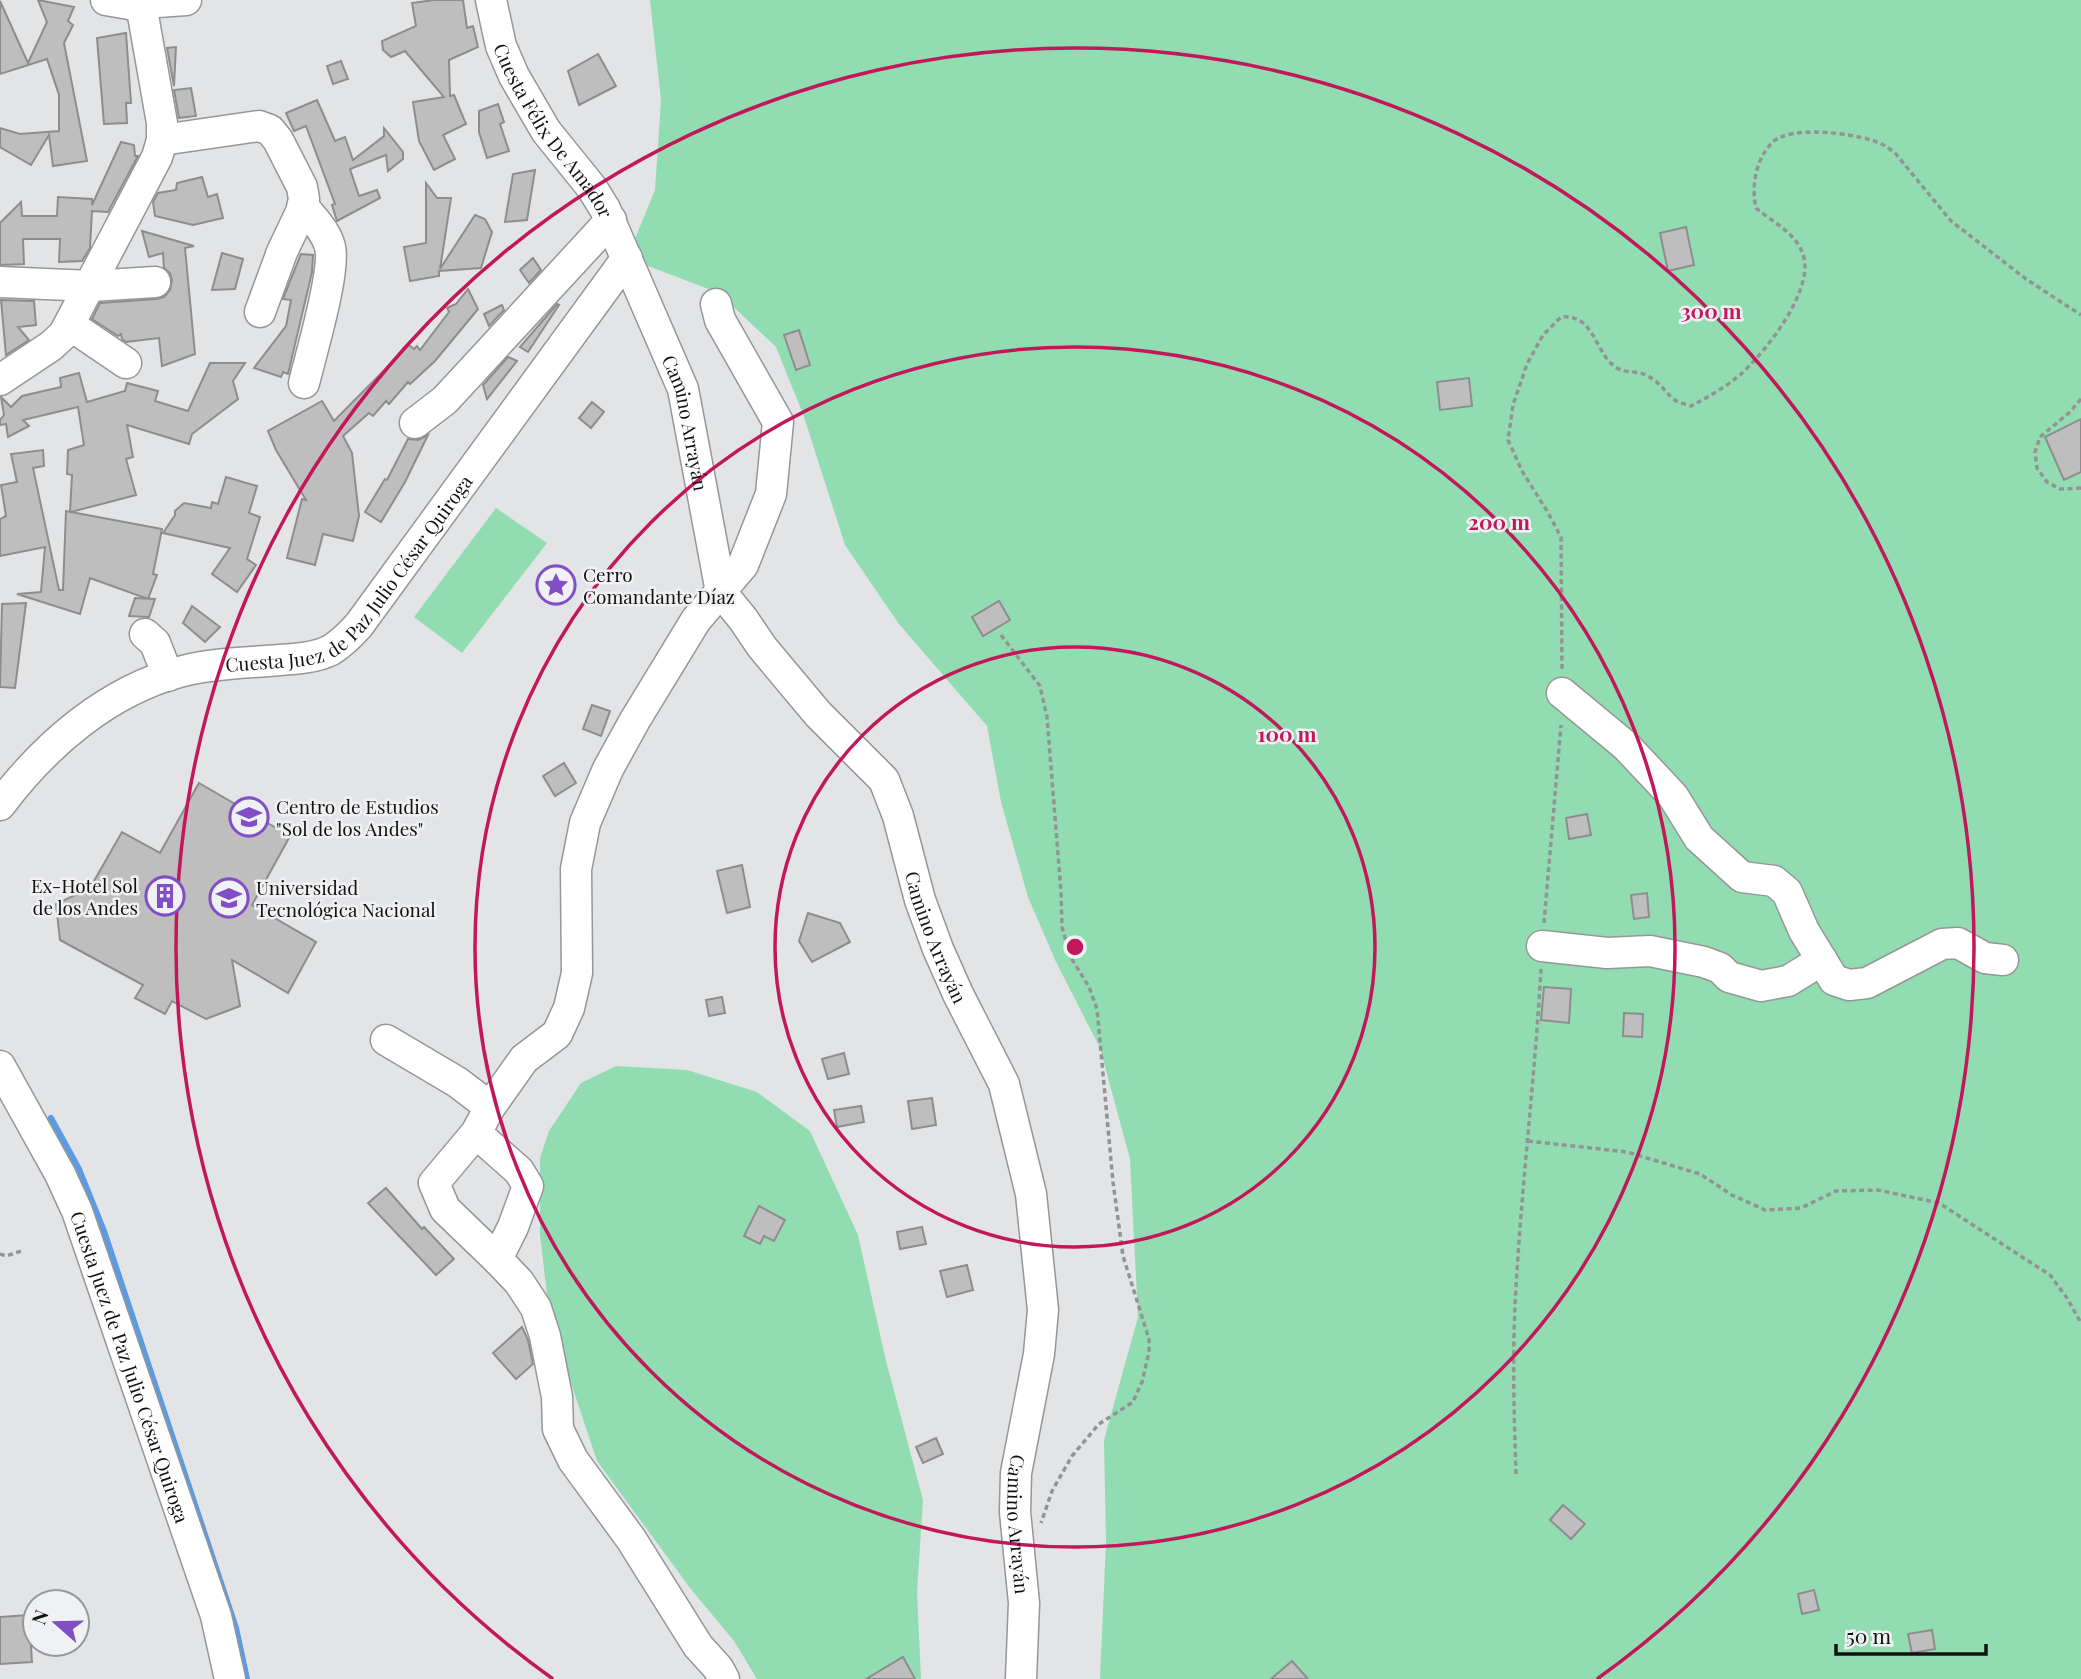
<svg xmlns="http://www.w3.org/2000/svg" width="2081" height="1679" font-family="'Playfair Display',serif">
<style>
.green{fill:#91ddb1}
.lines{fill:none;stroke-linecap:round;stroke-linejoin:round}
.stream{stroke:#5b9be4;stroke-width:6}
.building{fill:#bfbebf;stroke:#8e8d8e;stroke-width:2}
.minor-casing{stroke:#959698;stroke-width:33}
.path{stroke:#929394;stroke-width:3.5;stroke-dasharray:5 3.5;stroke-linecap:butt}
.minor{stroke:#fff;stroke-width:30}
.ring{fill:none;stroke:#c2185b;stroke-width:3.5}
.labels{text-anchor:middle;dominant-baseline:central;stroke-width:5;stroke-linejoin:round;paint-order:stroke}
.street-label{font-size:19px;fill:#121213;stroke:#f0f1f3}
.poi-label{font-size:19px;fill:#121213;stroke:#f0f1f3;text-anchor:start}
.centre{fill:#c2185b;stroke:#f0f1f3;stroke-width:3.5}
.ring-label{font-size:21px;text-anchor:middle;font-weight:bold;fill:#c2185b;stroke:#f0f1f3;stroke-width:5;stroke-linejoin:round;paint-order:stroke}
</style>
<rect width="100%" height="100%" fill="#e3e4e6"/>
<!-- green -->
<g class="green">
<path d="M650,0H2081V1679H1100L1106,1541L1104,1440L1138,1317L1130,1159L1100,1048L1056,962L1028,897L1001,802L987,726L899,624L845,545L803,414L776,347L719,293L627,258L655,190L661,100Z"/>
<path d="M496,508L547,543L462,653L414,617Z"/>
<path d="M616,1066L687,1070L757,1092L810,1131L858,1235L885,1357L923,1500L917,1592L921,1679H757L734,1641L690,1588L597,1461L567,1371L547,1295L540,1234V1158L549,1131L581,1083Z"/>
</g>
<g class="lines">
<!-- stream -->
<path class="stream" d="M51,1118L79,1169L104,1231L236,1628L247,1679"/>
</g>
<!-- building -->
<g class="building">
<path d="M38,0L74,7L68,21L73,25L64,43L87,161L53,166L49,135L31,165L0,147V128L20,134L59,131V95L47,59L0,74V1L28,63L47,22Z"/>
<path d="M434,0H463L467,28L473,26L478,47L449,60L450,96L454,95L466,124L443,135L455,159L434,170L419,141L413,102L444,97L405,51L391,57L383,50L382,41L416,26L412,3Z"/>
<path d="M126,33L131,103H126L127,123L104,124L97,38Z"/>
<path d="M176,47L174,86L167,48Z"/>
<path d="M598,54L616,86L579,105L568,71Z"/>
<path d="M341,61L348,79L333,84L327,66Z"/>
<path d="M191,88L196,116L179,118L174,90Z"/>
<path d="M317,100L335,141L345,137L353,160L384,136V128L403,152V159L388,171L386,155L350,169L359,196L377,190L380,198L337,221L332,205L335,204L306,126L294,131L286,113Z"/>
<path d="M498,104L504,122L500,124L509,151L487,158L479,132V111Z"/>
<path d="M121,142L134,145L135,156H138L108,212L92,211L90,248L82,261L59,262L60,239H23L24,264L0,265V223L21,202L22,216H57L58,197L92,199V205Z"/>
<path d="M535,170L527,220L505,222L513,174Z"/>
<path d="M202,177L208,197L217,194L223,218L193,225L155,216L153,202L158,193L176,190L177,183Z"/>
<path d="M426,183L437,198H451L440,269L475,215L485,219L492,232L481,268L439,271V276L410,281L404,247L426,243Z"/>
<path d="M1686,227L1694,265L1668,271L1660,233Z"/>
<path d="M142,231L194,246L185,248L195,354L162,366L159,338L126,342L122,339L121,334L118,336L92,319L100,303L156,299L164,297L170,290L172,280L170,273L164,268L163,253L149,257Z"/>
<path d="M222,253L243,259L235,289L212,290Z"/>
<path d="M301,254L313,255L312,272L288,374L283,372L281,377L254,368L286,326L291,300L283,299Z"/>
<path d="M533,258L541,270L529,283L520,270Z"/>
<path d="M468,289L478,309L435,361L410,384L408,382L389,404L386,401L373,416L369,413L343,436L352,453L359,516L353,541L323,534L315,565L287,558L302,499L306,500L276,450L268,431L322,401L334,421L409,345L414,349L417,346L420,350L449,312L447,308L456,304Z"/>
<path d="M1,300L34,301L36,325L18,327L29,340L6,355Z"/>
<path d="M557,304L559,305L528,352L520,347Z"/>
<path d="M502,305L504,310L489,326L484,314Z"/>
<path d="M799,330L810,365L796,370L784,335Z"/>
<path d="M508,357L517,361L487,399L483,385Z"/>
<path d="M210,363H245L233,381L238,399L192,434L189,444L127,425L133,457L126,459L136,495L71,512L162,529L153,574L157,575L148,599L90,578L80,614L17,594L41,592L45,547L0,556V519L6,516L1,485L17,482L11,454L43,450L44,466L33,468L59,590H63L66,511L70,512L72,475L67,474L68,450L84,445L78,407L23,420L29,426L8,437L6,424L0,425V420L4,415L1,397L11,407L22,396L61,387L60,378L79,373L87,402L125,391L127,383L158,391L155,401L188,411Z"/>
<path d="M1469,378L1472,406L1440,410L1437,382Z"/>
<path d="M592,402L604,412L591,428L579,418Z"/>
<path d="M2081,419V472L2064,480L2045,437Z"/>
<path d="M428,435L405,482L381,522L365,512L385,479L387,480L408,439L418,440Z"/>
<path d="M226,477L257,486L249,513L260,517L247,559L256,565L237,592L212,574L230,548L163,533L175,515V511L184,503L211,508L212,502L218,504Z"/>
<path d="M135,598L155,599L149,617L129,616Z"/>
<path d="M999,601L1010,620L983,636L972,617Z"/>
<path d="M26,603L15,688L0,687L2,604Z"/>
<path d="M192,606L220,627L205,642L183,623Z"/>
<path d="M592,705L610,711L601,736L583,729Z"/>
<path d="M564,763L576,783L555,796L543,776Z"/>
<path d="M199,783L290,836L252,905L316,942L288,993L232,960L240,1006L206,1019L172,1001L165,1014L135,998L143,985L60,940L56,904L90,888L122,832L160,853Z"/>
<path d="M1587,814L1591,835L1569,839L1566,818Z"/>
<path d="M742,865L750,907L727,913L717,871Z"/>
<path d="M1647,893L1649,917L1634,919L1631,895Z"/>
<path d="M808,913L840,923L850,942L812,962L799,941Z"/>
<path d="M1544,987L1571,989L1569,1023L1541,1020Z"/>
<path d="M722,997L725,1013L709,1016L706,1000Z"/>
<path d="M1624,1013L1643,1014L1642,1037L1623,1036Z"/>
<path d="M844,1053L849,1074L828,1079L822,1059Z"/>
<path d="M932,1098L936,1125L912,1129L908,1101Z"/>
<path d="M861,1106L864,1122L837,1127L834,1110Z"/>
<path d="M386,1188L422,1229L424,1227L454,1259L436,1275L368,1203Z"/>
<path d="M759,1206L785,1220L774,1241L764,1236L760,1244L744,1236Z"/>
<path d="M922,1227L926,1244L900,1249L897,1232Z"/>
<path d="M967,1265L973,1290L947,1297L940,1271Z"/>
<path d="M522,1327L528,1340L533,1364L516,1379L493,1353Z"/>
<path d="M936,1438L943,1454L923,1463L916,1447Z"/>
<path d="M1563,1505L1585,1524L1571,1539L1550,1520Z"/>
<path d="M1814,1590L1819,1610L1802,1614L1798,1594Z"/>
<path d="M29,1615L32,1662L0,1664V1617Z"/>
<path d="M1932,1630L1935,1649L1912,1653L1908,1634Z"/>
<path d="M903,1657L915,1679H866Z"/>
<path d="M1292,1661L1308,1679H1271Z"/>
</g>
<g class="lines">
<!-- minor casing -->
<g class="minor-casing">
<g id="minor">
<path d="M106,0L129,4L186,0"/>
<path id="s1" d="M491,0L501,46L514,76L546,131L592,188L605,209L683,389L721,592L743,619L762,647L818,714L884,780L898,816L920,900L938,949L958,994L1004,1084L1031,1194L1043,1310L1039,1354L1016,1473L1015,1512L1024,1603L1021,1679"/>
<path d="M162,140L259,126L270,130L278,140L302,187L304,199L301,212L282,252L260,312"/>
<path d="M303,206C313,219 326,231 330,247C336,271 311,354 304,383"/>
<path d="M0,282L91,286L155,282"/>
<path d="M70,325L126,363"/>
<path d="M0,380L51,346L64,334L157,157L162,140V123L141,4"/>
<path d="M415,423L445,400L611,220"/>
<path d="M145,634L155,643L168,676"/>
<path d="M1562,693L1626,746L1673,796L1699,838L1742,877L1774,881L1787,892L1804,931L1834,980L1849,985L1867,983L1942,944L1958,943L1985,958L2003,960"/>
<path id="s2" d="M0,805C45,745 108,690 183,671C213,663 247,663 279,660C296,659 315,658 331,650C342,643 351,634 359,625L627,258"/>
<path d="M1542,946L1607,953L1650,951L1704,962L1720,968L1729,977L1761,986L1788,981L1822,960"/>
<path d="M386,1040L457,1082L490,1107"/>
<path id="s3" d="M0,1066L60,1174L77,1211L216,1616L230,1679"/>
<path d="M476,1133L519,1171L528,1186L513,1227L497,1259L445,1209L434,1183L476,1133L490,1107L524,1059L557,1034L569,1008L577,973L576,869L585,823L608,769L635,720L696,620L743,565L771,494L778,422L720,320L716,304"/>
<path d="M497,1259L519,1282L536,1308L545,1336L557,1397L558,1429L573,1460L631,1539L698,1646L718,1668L724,1679"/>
</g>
</g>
<!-- path -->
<g class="path">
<path d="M2081,399L2070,412L2040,437L2035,452L2037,468L2047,482L2060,489L2081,488"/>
<path d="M1001,635L1040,686L1047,717L1061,892L1062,927L1070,956L1089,987L1097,1009L1113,1182L1123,1256L1149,1339V1352L1142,1382L1133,1402L1099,1424L1072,1456L1052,1491L1041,1523"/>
<path d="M1562,669L1561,537L1547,511L1522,471L1508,440L1513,405L1527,364L1543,335L1561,317C1594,314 1594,350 1614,366C1624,374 1636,370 1646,375C1662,383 1664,392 1675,400C1679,403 1686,404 1691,406C1708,397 1726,387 1741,374C1766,351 1812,293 1804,258C1798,233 1773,223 1756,208C1751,186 1756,157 1774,141C1792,126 1849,133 1871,140C1880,142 1887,147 1895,153L1951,221L2026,279L2081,315"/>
<path d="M1544,923L1561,725"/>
<path d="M1528,1141L1627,1152L1700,1174L1732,1195L1765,1210L1801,1208L1836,1191L1878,1190L1939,1203L2050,1275L2067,1298L2081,1323"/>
<path d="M0,1254L6,1256L24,1250"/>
<path d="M1516,1474C1514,1412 1512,1350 1516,1288C1522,1181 1535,1076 1541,969"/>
</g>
<!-- minor -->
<use href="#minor" class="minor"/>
</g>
<!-- distance rings -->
<g class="ring">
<circle cx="1075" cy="947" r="300"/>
<circle cx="1075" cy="947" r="600"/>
<path d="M553 1679A899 899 0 1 1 1597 1679"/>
</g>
<!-- icons -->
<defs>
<g id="sight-ring" transform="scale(2.0125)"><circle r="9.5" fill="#f0f1f3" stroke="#814ec6" stroke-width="1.5"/><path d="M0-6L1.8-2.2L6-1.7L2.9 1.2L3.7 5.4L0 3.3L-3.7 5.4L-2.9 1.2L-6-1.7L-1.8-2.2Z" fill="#814ec6"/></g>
<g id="university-ring" transform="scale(2.0125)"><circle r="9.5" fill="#f0f1f3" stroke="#814ec6" stroke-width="1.5"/><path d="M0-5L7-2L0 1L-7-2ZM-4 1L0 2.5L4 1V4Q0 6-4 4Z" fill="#814ec6"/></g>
<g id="building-ring" transform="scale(2.0125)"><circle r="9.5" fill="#f0f1f3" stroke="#814ec6" stroke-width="1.5"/><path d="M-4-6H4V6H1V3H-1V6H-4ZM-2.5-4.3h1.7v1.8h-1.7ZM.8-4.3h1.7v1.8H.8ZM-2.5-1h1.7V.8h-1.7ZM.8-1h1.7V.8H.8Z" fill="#814ec6"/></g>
</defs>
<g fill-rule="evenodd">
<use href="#sight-ring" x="556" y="585"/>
<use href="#university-ring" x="249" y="817"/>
<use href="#building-ring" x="165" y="896"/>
<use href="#university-ring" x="229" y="898"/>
</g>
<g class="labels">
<!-- street labels -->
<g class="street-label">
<text stroke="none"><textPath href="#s1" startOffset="147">Cuesta Félix De Amador</textPath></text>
<text stroke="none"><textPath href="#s1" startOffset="471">Camino Arrayán</textPath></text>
<text stroke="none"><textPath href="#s2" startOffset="438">Cuesta Juez de Paz Julio César Quiroga</textPath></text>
<text stroke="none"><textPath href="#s1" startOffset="1059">Camino Arrayán</textPath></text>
<text stroke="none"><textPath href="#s3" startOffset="329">Cuesta Juez de Paz Julio César Quiroga</textPath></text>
<text stroke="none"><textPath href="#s1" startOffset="1668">Camino Arrayán</textPath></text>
</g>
<!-- poi labels -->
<g class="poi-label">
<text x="583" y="574">Cerro<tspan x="583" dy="22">Comandante Díaz</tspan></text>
<text x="276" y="806">Centro de Estudios<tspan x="276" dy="22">"Sol de los Andes"</tspan></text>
<text x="138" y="885" text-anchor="end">Ex-Hotel Sol<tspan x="138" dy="22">de los Andes</tspan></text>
<text x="256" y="887">Universidad<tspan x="256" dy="22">Tecnológica Nacional</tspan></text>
</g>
</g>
<circle cx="1075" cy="947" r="10" class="centre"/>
<g class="ring-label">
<text x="1711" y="319">300 m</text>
<text x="1499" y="530">200 m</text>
<text x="1287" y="742">100 m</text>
</g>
<!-- north arrow -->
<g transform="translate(56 1623) rotate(290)"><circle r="33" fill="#f0f1f3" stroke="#979899" stroke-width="2"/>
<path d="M0-5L12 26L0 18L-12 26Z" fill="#814ec6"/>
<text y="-10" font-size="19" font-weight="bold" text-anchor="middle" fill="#121213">N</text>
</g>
<!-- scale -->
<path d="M1836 1644v10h150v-10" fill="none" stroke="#121213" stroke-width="3.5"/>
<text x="1846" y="1644" font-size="21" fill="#121213" stroke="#f0f1f3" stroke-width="5" paint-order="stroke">50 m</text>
</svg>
